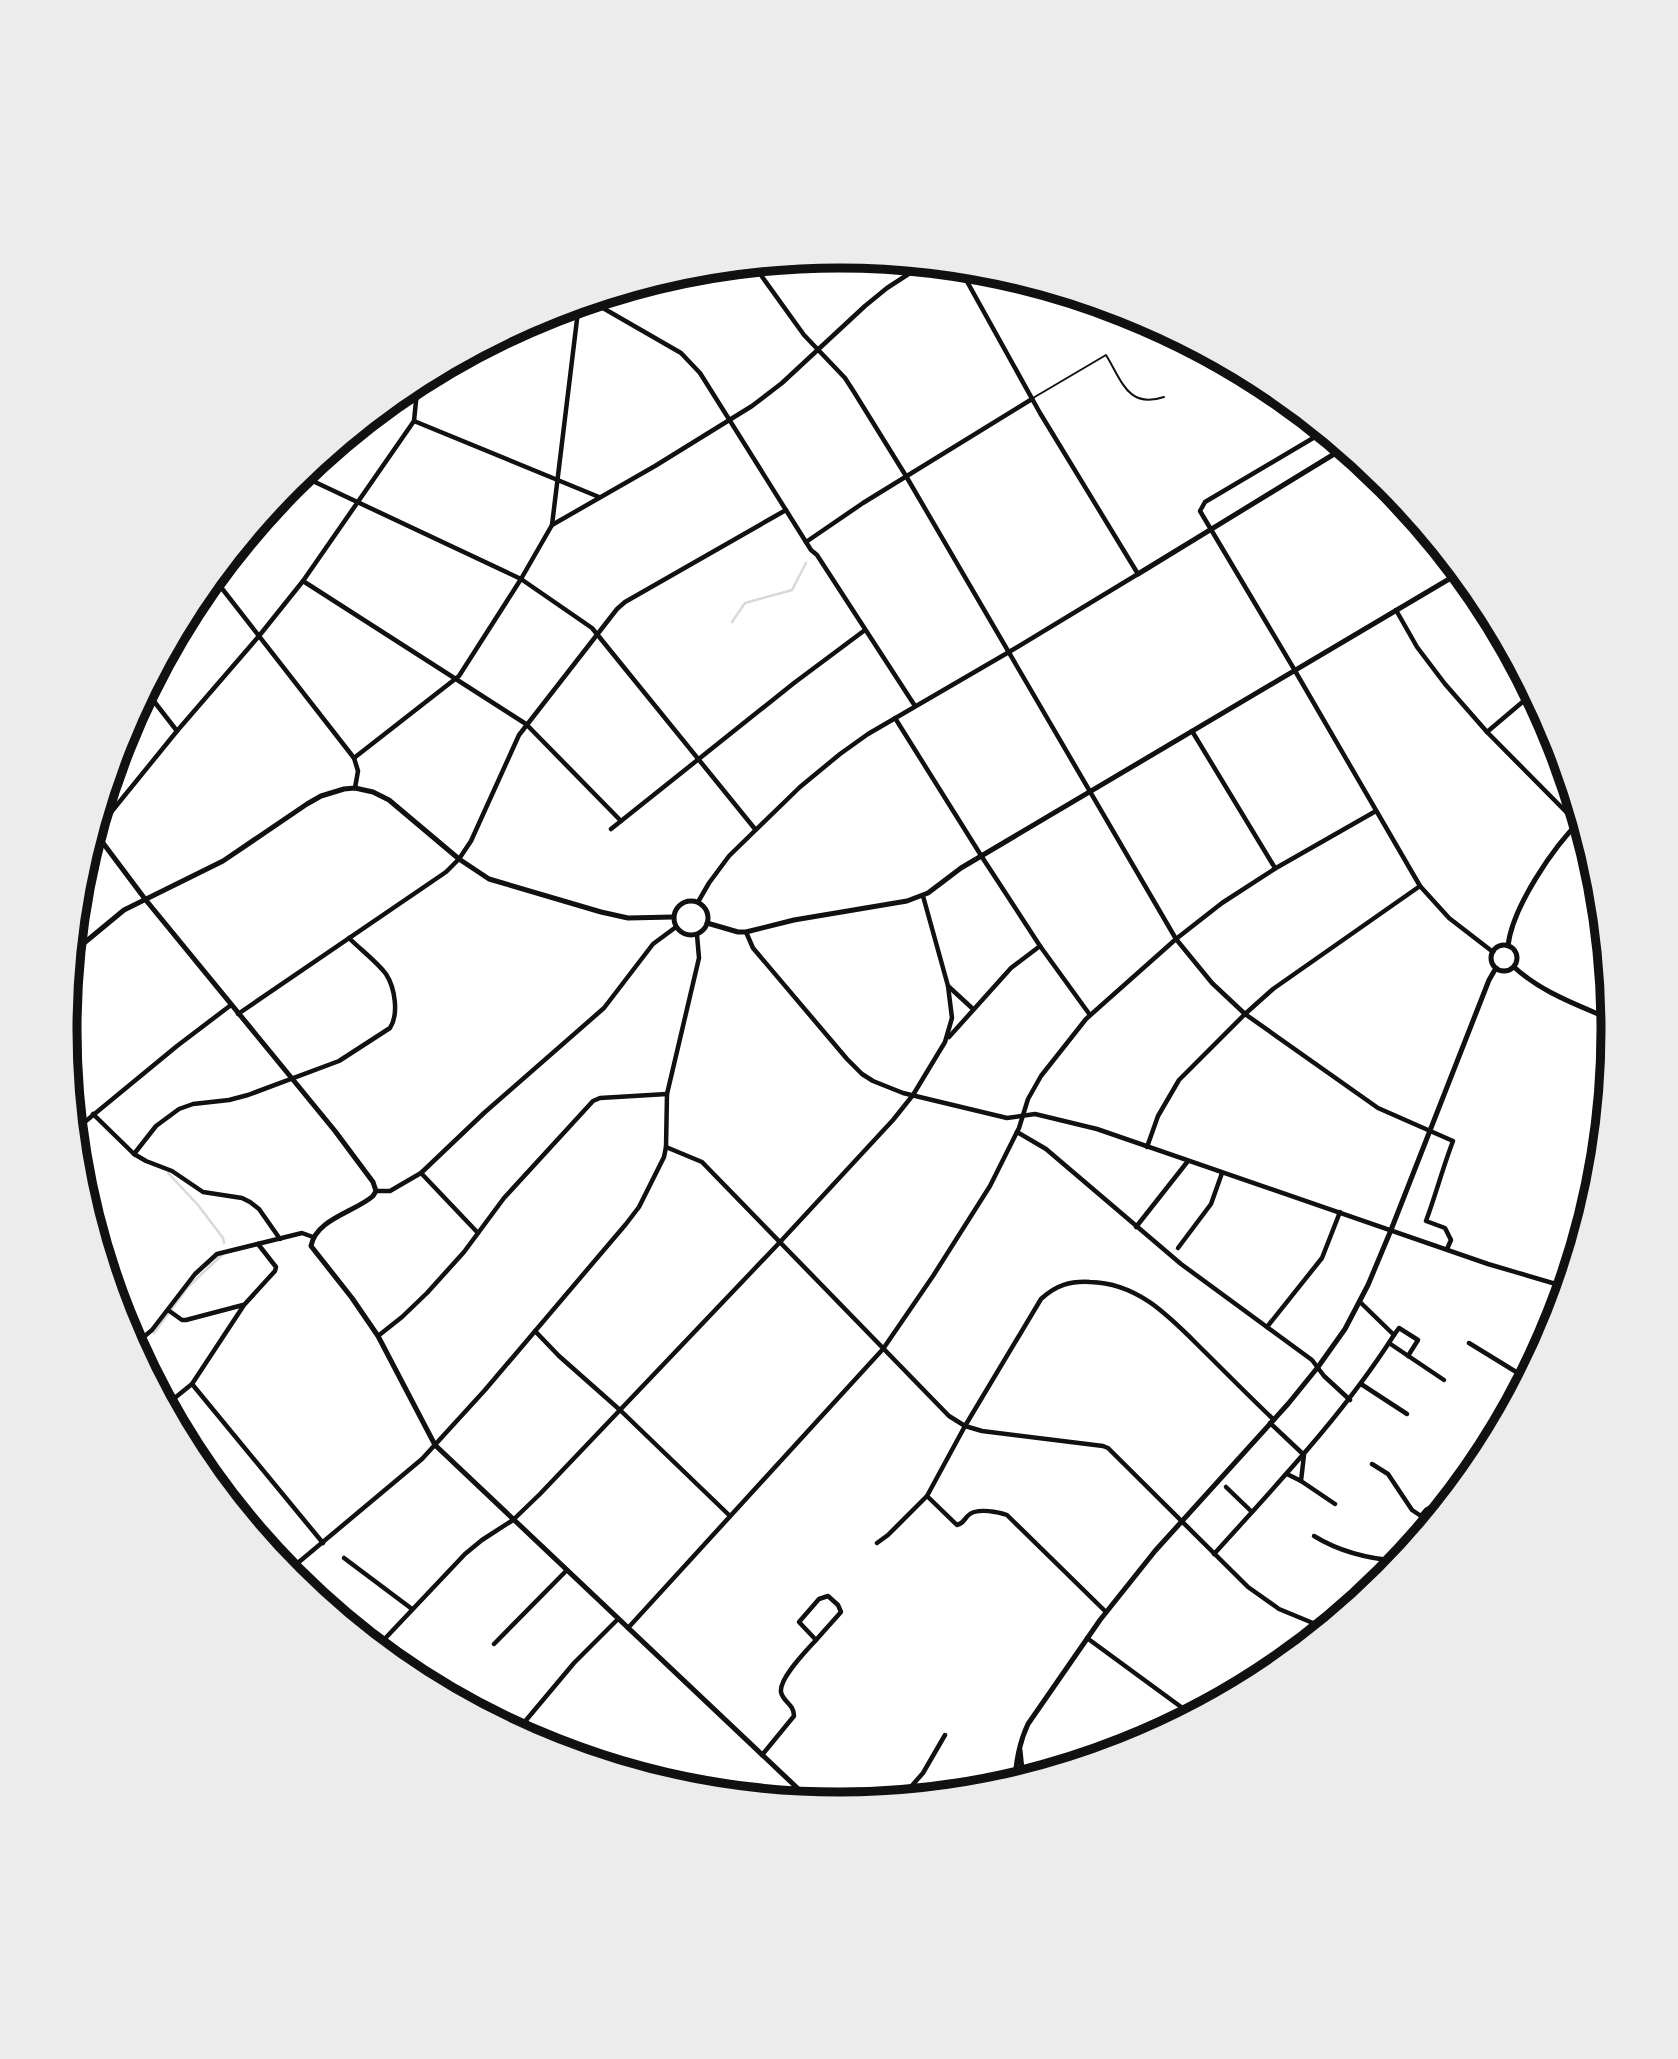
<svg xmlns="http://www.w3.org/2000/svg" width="1678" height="2059" font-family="'Playfair Display',serif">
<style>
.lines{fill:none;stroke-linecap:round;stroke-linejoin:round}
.stream{stroke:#d9d9d9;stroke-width:2.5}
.service{stroke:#111;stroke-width:2}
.minor{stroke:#111;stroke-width:4.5}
.tertiary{stroke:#111;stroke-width:5}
.secondary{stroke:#111;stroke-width:5}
.rim{fill:none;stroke:#111;stroke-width:9}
</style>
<rect width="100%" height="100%" fill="#fff"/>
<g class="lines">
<!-- stream -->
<g class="stream">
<path d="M732,622L745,603L792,590L806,563"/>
<path d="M168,1173L198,1205L223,1238L224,1243"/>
<path d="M154,1333L188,1287L223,1254"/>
</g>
<!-- service -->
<path class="service" d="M1033,398L1106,355C1122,381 1128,409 1164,397"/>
<!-- minor -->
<g class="minor">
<path d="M900,261L907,274"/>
<path d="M753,264L804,335L845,378L854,392L906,476L1176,939L1212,983L1245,1014L1378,1108L1453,1141C1443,1167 1436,1194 1426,1221L1445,1228L1451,1240L1447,1249"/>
<path d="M589,300L681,353L700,373L811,550L817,555L915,706"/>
<path d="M414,421L599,497"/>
<path d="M1325,431L1205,502L1200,511L1294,669L1420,886L1449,918L1493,952"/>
<path d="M1345,448C1354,461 1360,469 1375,473"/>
<path d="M300,475L521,579L592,628L755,829"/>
<path d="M552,525L579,303"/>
<path d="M806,542L863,503L1032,399"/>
<path d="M213,577L354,758L358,771L355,788"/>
<path d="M303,581L526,724L621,821"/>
<path d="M1396,610L1417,647L1445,684L1487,732L1583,829"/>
<path d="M146,691L177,731"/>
<path d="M895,718L982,857L1040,946L1090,1015"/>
<path d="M1192,731L1275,868"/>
<path d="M1487,732L1533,693"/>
<path d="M354,758L459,676L521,579L552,525L655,466L752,406L782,383L865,306L887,288L924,264"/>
<path d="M611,829L794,683L865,630"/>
<path d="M95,832L177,731L259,636L303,581L414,421L418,381"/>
<path d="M698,902L709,883L729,856L800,787L840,754L868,734L1009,652L1138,574L1040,413L959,267"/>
<path d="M746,932L753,948L847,1059L862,1074L873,1081L903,1093L1007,1118L1035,1114L1097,1129L1488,1264L1566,1287"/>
<path d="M948,986L973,1009"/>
<path d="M238,1014L446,872L459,859L471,841L519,735L617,609L625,602L786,510"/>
<path d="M949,1037L1011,968L1040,946"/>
<path d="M93,1114L134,1154L146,1161L172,1171L203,1192L242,1198L250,1202L259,1209L280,1239"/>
<path d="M75,1130L177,1046L231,1005"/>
<path d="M1017,1132L1046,1149L1181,1264L1312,1360L1324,1376L1350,1400"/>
<path d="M666,1147L702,1162L949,1416L965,1426L982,1431L1103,1446L1108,1448L1248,1587L1279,1609L1325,1628"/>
<path d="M1147,1147L1158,1116L1179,1080L1245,1014L1273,989L1420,886"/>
<path d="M134,1154L156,1126L179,1109L193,1104L229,1100L248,1095L339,1061L390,1028C399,1014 395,988 386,974C376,961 361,950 349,938"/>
<path d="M421,1173L478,1233"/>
<path d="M376,1191H390L421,1173L484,1113L604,1008L653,944L676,927"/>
<path d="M1136,1227L1188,1161"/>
<path d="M1178,1248L1211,1204L1222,1173"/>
<path d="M168,1310L182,1320H186L243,1305"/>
<path d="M1267,1327L1322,1258L1340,1212"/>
<path d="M125,1329L144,1337"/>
<path d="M535,1331L559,1356L620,1410L730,1516"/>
<path d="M1394,1335L1399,1328L1418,1340L1408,1356"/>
<path d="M378,1336L402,1317L427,1293L464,1252L504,1198L593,1101L600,1098L667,1094"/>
<path d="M1389,1343L1444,1380"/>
<path d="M1469,1343L1526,1378"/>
<path d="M134,1345L152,1330L195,1274L217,1254L302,1233L313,1237"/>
<path d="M192,1384L323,1543"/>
<path d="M1361,1384L1407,1414"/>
<path d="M166,1405L192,1384L244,1305L275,1271L276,1267L258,1244"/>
<path d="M1270,1423L1304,1455L1301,1481L1335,1504"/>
<path d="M1372,1464L1388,1474L1412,1510L1421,1516L1427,1528"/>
<path d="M1287,1474L1301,1481"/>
<path d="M1226,1487L1252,1512"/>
<path d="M1421,1516L1426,1510L1456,1492"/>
<path d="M1314,1536C1340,1552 1370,1559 1399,1561"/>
<path d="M877,1543L888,1535L927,1496"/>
<path d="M1214,1554C1278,1483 1343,1415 1394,1335L1360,1302"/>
<path d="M344,1558L412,1609"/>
<path d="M287,1572L422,1459L485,1390L626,1224L639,1207L664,1157L666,1147L667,1094L699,958L697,935"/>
<path d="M828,1596L838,1605L841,1612L816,1640L799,1622L819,1599Z"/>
<path d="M320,1599L335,1612"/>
<path d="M1106,1612L1007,1515C999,1512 978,1508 970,1514C964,1518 965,1523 957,1525L927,1496L965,1426L1041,1299C1056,1285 1070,1281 1090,1282C1142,1283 1174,1322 1209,1356C1230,1377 1252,1399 1274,1420"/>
<path d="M628,1628L883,1349L933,1276L990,1186L1019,1128L1028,1099L1041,1076L1086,1019L1176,939L1222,903L1276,868L1376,811"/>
<path d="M1087,1638L1192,1715"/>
<path d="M494,1644L567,1570"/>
<path d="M377,1647L465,1554L482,1540L513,1520L540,1494L781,1241L893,1120L913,1095L945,1042L952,1018L948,986L923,896"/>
<path d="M517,1731L574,1663L618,1619"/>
<path d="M762,1755L794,1716C794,1704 783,1702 781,1692C779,1678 807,1650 816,1640"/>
<path d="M784,1798L795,1786"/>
<path d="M901,1798L923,1773L945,1735"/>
</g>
<!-- tertiary -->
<g class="tertiary">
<path d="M1138,574L1344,448"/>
<circle cx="691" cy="918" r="17"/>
<path d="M707,923L738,932H746L794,920L907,901L928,893L961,868L1461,572"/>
<circle cx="1504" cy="958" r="13"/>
<path d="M1508,946C1512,908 1553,847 1581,820"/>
<path d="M72,953L124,910L223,861L307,804L321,796L344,789L355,788L373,792L389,800L459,859L489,879L601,912L628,918L673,917"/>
<path d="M1514,967C1542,993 1578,1005 1612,1020"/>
<path d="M1020,1750L1023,1779"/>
<path d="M1015,1781C1016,1760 1019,1743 1028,1724L1100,1620L1155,1551L1288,1404L1318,1367L1345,1329L1368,1285L1391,1230L1489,980L1496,968"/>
</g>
<!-- secondary -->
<path class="secondary" d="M94,831L145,899L335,1131L373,1182L376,1191L373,1196C355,1212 316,1219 311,1246L352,1298L378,1336L435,1445L811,1801"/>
</g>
<!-- crop -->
<path d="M0 0H1678V2059H0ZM77 1030a762 762 0 1 1 1524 0a762 762 0 1 1-1524 0Z" fill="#ececec" fill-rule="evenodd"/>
<path class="rim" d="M77 1030a762 762 0 1 1 1524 0a762 762 0 1 1-1524 0Z"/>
</svg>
